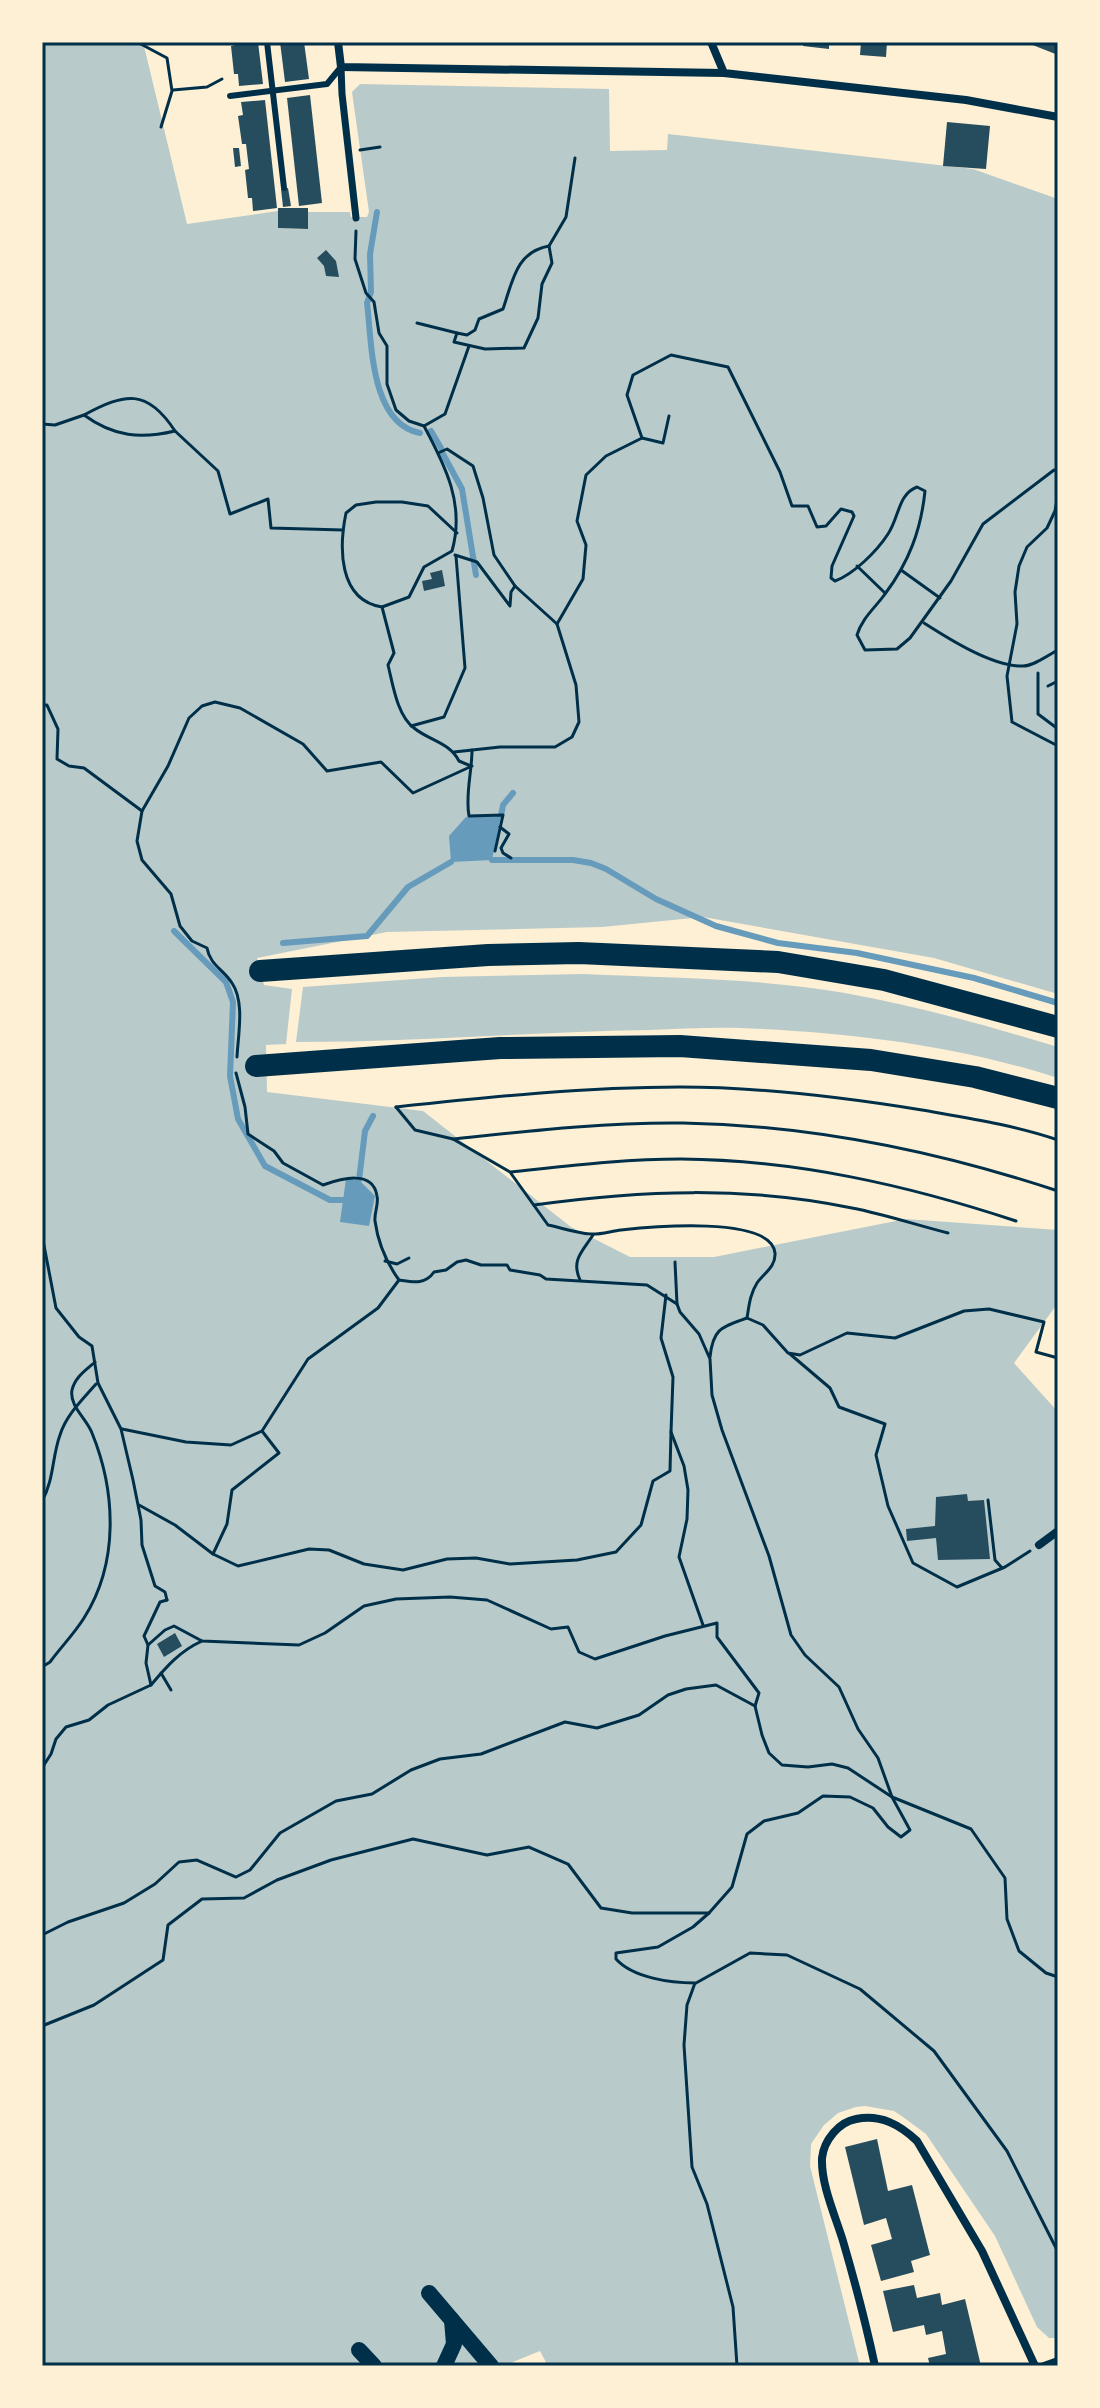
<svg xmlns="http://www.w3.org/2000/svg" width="1100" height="2408" font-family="'Playfair Display',serif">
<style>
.green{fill:#b9caca}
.water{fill:#669bbc}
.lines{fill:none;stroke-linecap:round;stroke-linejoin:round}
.stream{stroke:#669bbc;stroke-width:6}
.building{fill:#264d5e}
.path{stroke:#003049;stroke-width:3}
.service{stroke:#003049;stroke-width:6}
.pedestrian{stroke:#003049;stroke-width:7}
.minor{stroke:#003049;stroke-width:8}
.secondary{stroke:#003049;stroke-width:16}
.motorway{stroke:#003049;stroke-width:22}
.neatline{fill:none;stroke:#003049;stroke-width:3}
</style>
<rect width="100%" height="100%" fill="#fdf0d5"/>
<!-- green -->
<g class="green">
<path d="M42,42H143L187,224L278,211V228L307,229L308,212H350L351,217H367L369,212L352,92L360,84L609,89L610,151L667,150L668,134L973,169L1058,199V994L934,958L703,917L602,927L387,932L257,958L264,985L292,989L286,1044L266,1045L267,1092L423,1111L571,1227L630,1257H714L906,1219L1058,1230V1303L1014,1363L1058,1412V2338H1049L1037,2327L995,2236L926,2134L903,2117L894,2111L865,2106L856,2107L838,2113L824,2125L811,2144L810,2166L860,2366H548L540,2351L503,2366H42Z"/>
<path d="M583,974C671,978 758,978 845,993C918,1006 988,1026 1058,1047V1078C956,1045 847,1032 740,1028C710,1027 679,1029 649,1030C531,1032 414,1042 296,1042L303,987L442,977Z"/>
</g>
<!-- water -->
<g class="water">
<path d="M501,816L492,860L451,862L449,836L466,817Z"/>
<path d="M346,1179L359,1180L375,1196L369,1226L340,1222Z"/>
</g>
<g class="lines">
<!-- stream -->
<g class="stream">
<path d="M377,212L370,254L371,292L367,303C372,343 370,423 420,433"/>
<path d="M431,431L441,448"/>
<path d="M443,454L462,489L476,575"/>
<path d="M501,816L503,805L513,793"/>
<path d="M492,860H573L591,863L606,869L656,899L716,926L778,943L857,953L974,978L1058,1003"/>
<path d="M174,931L226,982L233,1002L230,1076L238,1119L265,1166L330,1200H343"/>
<path d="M283,943L367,936L408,887L451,862"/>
<path d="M359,1180L365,1131L373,1116"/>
</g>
</g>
<!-- building -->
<g class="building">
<path d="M234,42H258L263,84L239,86L238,74H234L231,46L235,45Z"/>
<path d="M280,42H304L309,79L285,82Z"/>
<path d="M804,42H829V49L803,46Z"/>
<path d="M861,42H887L886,57L860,55Z"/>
<path d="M1025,42H1058V55Z"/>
<path d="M310,95L322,203L299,206L287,98Z"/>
<path d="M265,100L277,208L253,211L252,198H248L245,170L249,169L246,144H242L238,116L243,115L241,102Z"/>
<path d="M947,122L990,126L986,169L943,166Z"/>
<path d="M233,148H239L241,166L235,167Z"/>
<path d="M288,188L291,206L283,207L281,189Z"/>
<path d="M278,208H308V229L278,228Z"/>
<path d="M326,250L336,261L339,277L326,276L324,266L317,258Z"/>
<path d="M442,570L445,586L424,591L422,581L432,579L430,573Z"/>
<path d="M967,1494L968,1501L984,1500L990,1559L938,1560L936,1538L907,1541L906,1529L935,1526L936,1497Z"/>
<path d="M175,1633L182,1646L164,1657L157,1644Z"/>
<path d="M877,2139L888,2191L912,2185L930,2255L911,2261L914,2272L881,2281L871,2245L892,2239L886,2218L864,2225L845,2147Z"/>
<path d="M914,2285L917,2298L940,2293L942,2305L965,2299L981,2366H930L928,2358L946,2354L942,2331L926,2335L924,2325L893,2332L883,2291Z"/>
</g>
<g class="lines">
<!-- path -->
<g class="path">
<path d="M137,42L167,58L172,91L161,127"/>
<path d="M173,90L207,87L222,79"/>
<path d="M360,150L380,147"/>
<path d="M356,231L355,259L366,293L374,302L379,333L387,346V384L396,410L409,421L424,426C446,467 465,505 452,551L424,567L409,597L382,607"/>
<path d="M549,246L552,263L542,284L538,318L524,348L485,349L454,342L457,333L467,335L475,330L479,319L503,309C513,280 516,252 549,246Z"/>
<path d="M549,246L566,217L575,158"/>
<path d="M417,323L457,333"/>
<path d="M84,415C125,393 147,388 175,431"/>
<path d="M42,424L55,425L84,415C114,437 141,439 175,431L218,471L230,514L268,499L271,528L343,530"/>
<path d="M424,426L445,414L469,346"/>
<path d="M642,438L627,395L633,375L671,355L728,367L780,472L792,506H808L817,527L826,526L841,509L852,512L854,516L832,566L831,578L835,581C854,574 877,551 888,534C899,518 898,494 917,487L925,491C921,530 909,562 885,594C875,608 862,618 857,635L865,650L897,649L910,638L951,581L983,524L1054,470L1058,472"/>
<path d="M438,453L447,449L473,466L483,498L494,555L515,586L557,624L576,685L579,722L572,737L555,747H500L454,752"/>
<path d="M1058,494L1055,511L1047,528L1027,547L1019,566L1015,592L1017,624L1007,676L1012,722L1058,746"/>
<path d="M457,533L428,506L402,502H376L356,505L346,513C339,547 338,600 382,607L394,653L388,665C393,685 397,715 414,728C430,741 449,742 459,761L471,766"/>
<path d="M455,555L477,562L510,606L511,592L515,586"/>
<path d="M857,566L885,593"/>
<path d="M901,570L940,598"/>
<path d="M924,623C949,639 993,667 1023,666C1034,666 1048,655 1058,650"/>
<path d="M557,624L583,579L586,545L577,521L586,475L606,456L642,438L663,443L669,416"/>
<path d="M1038,673V714L1058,729"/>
<path d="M1048,686L1058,681"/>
<path d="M42,705H47L58,729L57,759L69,766L84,768L142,811"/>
<path d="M411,726L444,717L465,668L456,556"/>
<path d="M472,750C472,772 465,795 469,816L503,815L495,851"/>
<path d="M500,827L509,834L501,848L503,853L511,858"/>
<path d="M237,1057C238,1035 245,1002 232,983C223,969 210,965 207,948L192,941L180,926L171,894L142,860L137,841L142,811L168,766L189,718L202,706L215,702L240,708L303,744L327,771L381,762L413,793L472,766"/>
<path d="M236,1073L245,1107L248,1134L274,1151L283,1163L323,1185C340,1179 373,1169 377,1196C379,1204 374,1213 375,1221C378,1243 386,1262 399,1280C413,1282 425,1285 434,1272L446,1270L457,1262L466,1260L481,1265H507L510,1270L540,1275L546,1279L647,1285L677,1304L680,1312L699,1334L710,1359L712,1395L722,1430L769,1556L791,1635L805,1655L839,1687L858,1729L878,1758L892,1797L910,1830L901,1837L888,1827L873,1808L850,1797L823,1796L798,1813L764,1821L747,1834L732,1887L709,1913L693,1927L658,1947L616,1953V1959C633,1978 671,1983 695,1983L687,2005L684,2045L692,2167L707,2204L733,2307L737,2366"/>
<path d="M396,1107C490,1097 585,1087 680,1087C761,1087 842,1097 922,1110C967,1118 1014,1125 1058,1140"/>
<path d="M396,1107L415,1130L453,1139L510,1172L548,1225C562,1228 577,1233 590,1234C600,1235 611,1231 621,1230C649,1227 771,1215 775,1253C776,1267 764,1273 757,1283C750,1294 749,1306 747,1318"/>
<path d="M453,1139C529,1131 607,1122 683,1123C811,1125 937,1151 1058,1191"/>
<path d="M511,1172C568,1166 624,1159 681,1159C796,1160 907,1185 1016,1221"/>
<path d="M534,1205C640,1190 747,1186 852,1208C884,1214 916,1225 948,1233"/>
<path d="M42,1235L56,1308L79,1337L92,1346L98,1383L121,1429L133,1480L141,1520L142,1545L155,1586L165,1592L167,1600"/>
<path d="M385,1261L397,1264L409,1258"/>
<path d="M675,1262L677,1304"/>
<path d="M580,1280C571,1260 582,1252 593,1235"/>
<path d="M666,1295L661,1338L673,1377L671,1432L684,1466L688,1490L687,1519L679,1557L703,1625"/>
<path d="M790,1354L830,1388L839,1407L885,1424L876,1455L888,1506L913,1563L957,1587L1005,1567L1030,1551"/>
<path d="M710,1357C713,1328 722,1327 747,1318L763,1325L788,1353L800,1355L847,1333L895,1338L964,1311L989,1309L1044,1322L1036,1352L1058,1358"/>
<path d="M122,1429L186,1442L231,1445L262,1431"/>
<path d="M988,1500L995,1560L1002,1568"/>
<path d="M42,1501C54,1480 52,1457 60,1435C66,1415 83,1399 96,1384"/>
<path d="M139,1505L175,1525L213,1554L238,1566L309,1549L329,1550L364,1564L403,1570L447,1559L476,1558L510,1564L577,1560L616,1552L641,1525L653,1481L670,1471L671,1432"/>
<path d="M213,1554L227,1524L232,1490L279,1453L262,1431L308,1359L378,1308L399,1280"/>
<path d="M148,1645L144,1636L160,1602L167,1600"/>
<path d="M42,1667L50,1662C61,1647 74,1634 84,1618C119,1563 116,1492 92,1433C87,1419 69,1406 72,1390C75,1377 86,1370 95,1362"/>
<path d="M161,1673L171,1690"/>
<path d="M151,1685C167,1666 180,1651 202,1641"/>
<path d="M42,1768L51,1754L56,1739L66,1727L89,1720L108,1705L151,1685L146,1663L148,1645L165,1630L174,1626L202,1641L299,1645L325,1633L364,1606L396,1599L450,1597L487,1600L551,1629L568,1627L579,1652L595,1659L665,1636L717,1623V1637L759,1693L755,1706L762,1735L769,1753L782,1765L808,1767L832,1764L848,1768L892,1797L971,1829L1005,1878L1007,1919L1019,1951L1046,1973L1058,1977"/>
<path d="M42,1935L68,1922L124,1903L155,1884L179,1862L197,1860L236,1877L250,1870L280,1833L336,1801L372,1794L411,1770L440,1759L481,1754L565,1722L597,1728L639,1715L668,1695L686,1689L716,1685L755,1706"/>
<path d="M696,1983L750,1953L787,1955L860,1989L934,2051L1007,2151L1058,2252"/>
<path d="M42,2026L94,2005L163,1960L168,1925L202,1899L244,1898L277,1880L331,1860L413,1839L487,1855L529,1847L568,1864L601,1908L632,1913H709"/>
</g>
<!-- service -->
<g class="service">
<path d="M267,42L284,188"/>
<path d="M230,96L327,84L341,67"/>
</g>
<!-- pedestrian -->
<path class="pedestrian" d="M341,67L342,94L356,218"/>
<!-- minor -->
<g class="minor">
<path d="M338,42L341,67L724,73"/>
<path d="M711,42L724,73L966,100L1058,117"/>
<path d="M1039,1545L1058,1531"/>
<path d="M875,2366C866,2324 855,2282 843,2241C835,2215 821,2185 822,2158C824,2140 839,2122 856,2119C881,2114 900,2125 917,2141L982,2251L1035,2366"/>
<path d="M1044,2366L1058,2361"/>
</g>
<!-- secondary -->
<g class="secondary">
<path d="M429,2293L491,2366"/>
<path d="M359,2350L374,2366"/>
<path d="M444,2366L454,2344L452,2320"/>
</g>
<!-- motorway -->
<g class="motorway">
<path d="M260,971L488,955L579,953L778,962L884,980L1058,1027"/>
<path d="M256,1066L500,1048L680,1046L871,1060L975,1077L1058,1098"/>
</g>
</g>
<!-- border -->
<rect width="1100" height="2408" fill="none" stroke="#fdf0d5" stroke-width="88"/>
<rect x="44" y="44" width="1012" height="2320" class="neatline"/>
</svg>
